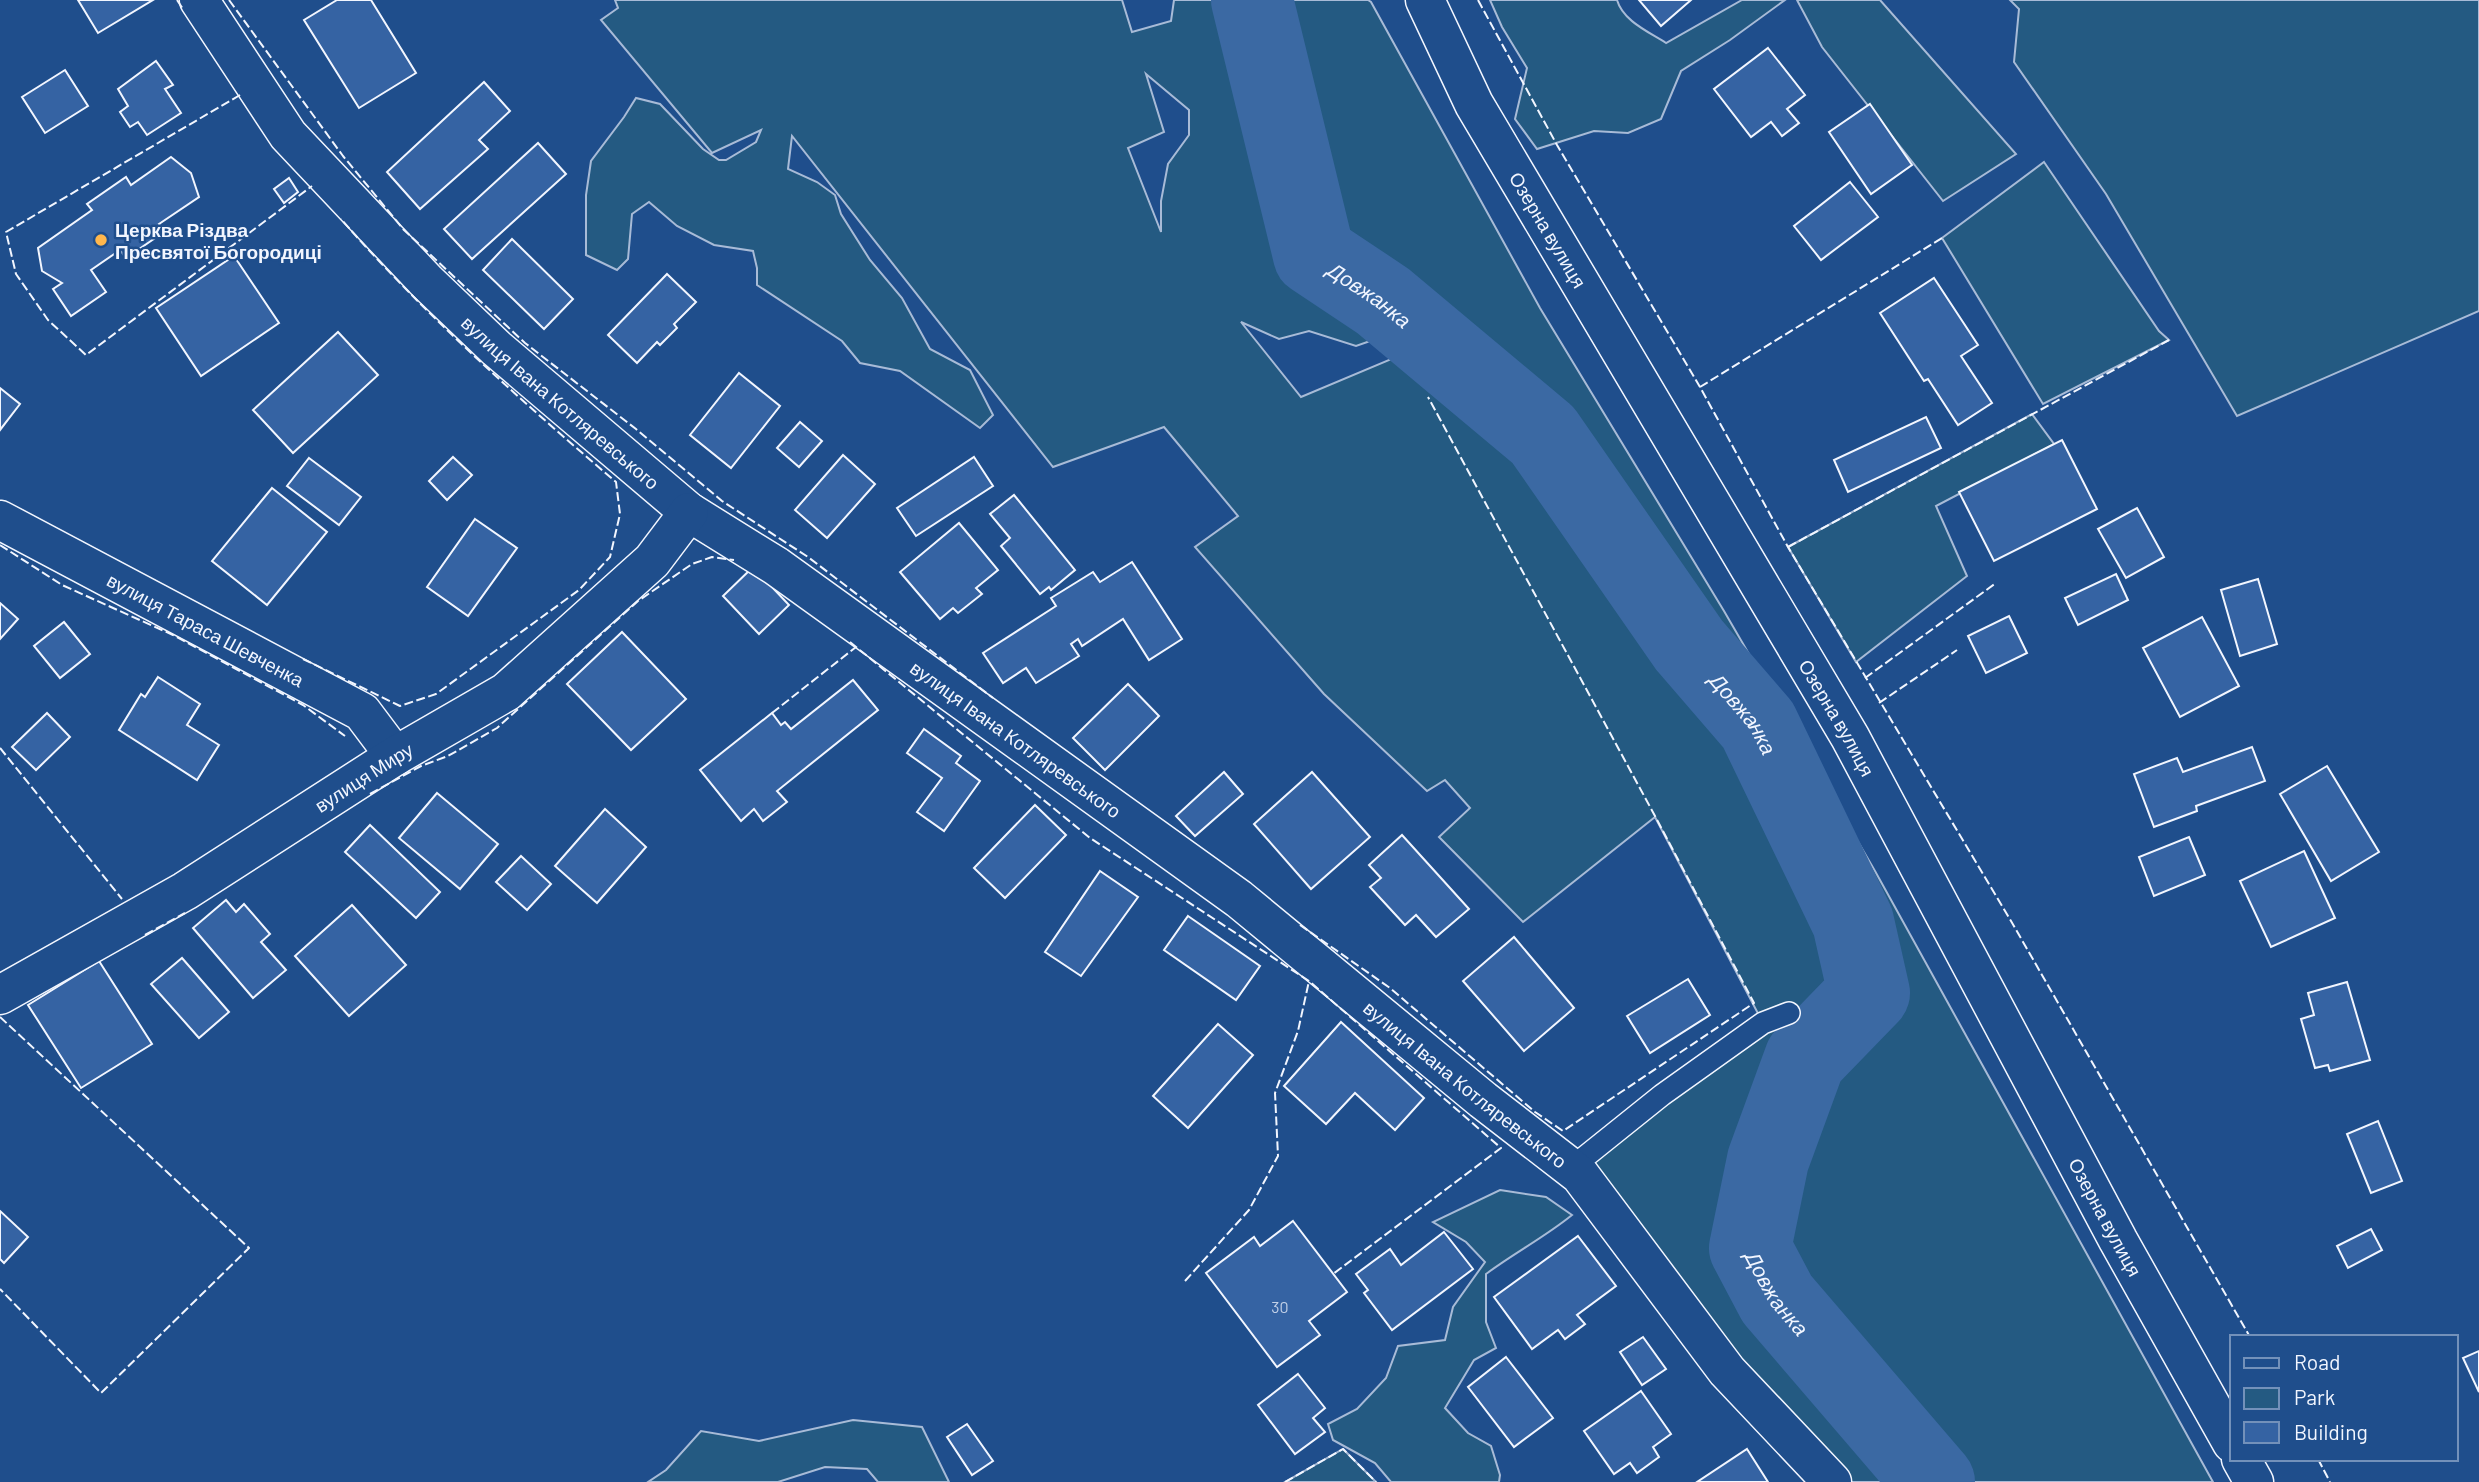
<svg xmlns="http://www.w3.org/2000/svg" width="2479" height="1482" font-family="Barlow,sans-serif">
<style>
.green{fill:#245a82;stroke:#a8bbd7;stroke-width:2;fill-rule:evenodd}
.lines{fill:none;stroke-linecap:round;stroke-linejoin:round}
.river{stroke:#3b69a3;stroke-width:82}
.building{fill:#3563a3;stroke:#f2f6ff;stroke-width:2}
.lane-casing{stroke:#f2f6ff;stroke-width:24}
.street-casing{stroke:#f2f6ff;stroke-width:41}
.lane{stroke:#1f4e8c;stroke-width:21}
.street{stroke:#1f4e8c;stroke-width:38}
.fence{stroke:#f2f6ff;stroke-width:2;stroke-dasharray:9 3.5;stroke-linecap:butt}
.poi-dot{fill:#ffb74d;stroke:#1f4e8c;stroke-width:2.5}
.labels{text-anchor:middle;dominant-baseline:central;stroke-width:5;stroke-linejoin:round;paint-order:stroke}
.number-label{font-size:16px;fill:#c3d1e8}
.poi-label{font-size:19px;font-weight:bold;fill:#f2f6ff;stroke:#1f4e8c;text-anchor:start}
.street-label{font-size:19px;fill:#f2f6ff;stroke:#1f4e8c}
.water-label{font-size:21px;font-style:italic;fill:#f2f6ff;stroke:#1f4e8c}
</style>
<rect width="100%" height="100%" fill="#1f4e8c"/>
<!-- green -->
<g class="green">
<path d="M615,0H1122L1132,32L1171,21L1174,0H1368L1371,2L1540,308L1724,611L1875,871L2213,1482H1832L1571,1168L1763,1023L1655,817L1523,922L1439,837L1470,808L1445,780L1427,791L1324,694L1195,547L1238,516L1164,427L1053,467L792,136L788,169L817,182L835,195L841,214L870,260L902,298L930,349L970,370L993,415L980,428L900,371L860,363L842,341L757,285V268L753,251L714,245L677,226L649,202L632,214L628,259L617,270L586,255V195L591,161L624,117L636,98L660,104L703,149L719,160H726L756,142L761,130L712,153L601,20L618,8ZM1146,74L1189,110V135L1168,164L1161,201V232L1128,148L1164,132ZM1241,322L1279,339L1309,331L1356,346L1376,339L1394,358L1301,397Z"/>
<path d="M1490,0H1617C1623,21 1649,32 1666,43L1742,0H1785L1730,40L1681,71L1661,119L1628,133L1594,131L1537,149L1515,119L1527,68L1502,27Z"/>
<path d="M1797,0H1880L2016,154L1943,201L1822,47Z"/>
<path d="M2010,0H2479V311L2237,416L2106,194L2014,62L2019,9Z"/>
<path d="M2044,162L2159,331L2169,340L2043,404L1942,238Z"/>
<path d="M2032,414L2054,444L1936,506L1967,576L1856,662L1788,547Z"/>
<path d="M1500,1190L1546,1197L1572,1215C1545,1237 1514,1253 1486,1274V1322L1496,1348L1474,1360L1445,1408L1468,1433L1491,1446L1500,1475L1499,1482H1391L1375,1463L1333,1440L1328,1424L1357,1409L1386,1378L1398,1346L1445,1340L1453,1307L1485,1262L1466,1242L1433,1222Z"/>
<path d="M853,1420L922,1427L949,1482H878L867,1469L825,1467L778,1482H648L666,1470L701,1431L759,1441Z"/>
<path d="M1343,1449L1376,1482H1285Z"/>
</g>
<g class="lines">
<!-- river -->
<path class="river" id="s1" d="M1252,0L1314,255L1383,301L1543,435L1689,645L1758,725L1853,922L1869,993L1805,1059L1768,1160L1750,1248L1777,1299L1934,1482"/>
</g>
<!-- building -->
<g class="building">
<path d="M78,0H153L98,33Z"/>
<path d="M337,0H371L416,73L359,108L304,20Z"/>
<path d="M1639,0H1691L1661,26Z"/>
<path d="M1768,48L1805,95L1787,109L1799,123L1782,136L1771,122L1751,137L1714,89Z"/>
<path d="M156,61L173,85L165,89L181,113L147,135L138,122L130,127L120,112L128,106L118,89Z"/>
<path d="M65,70L88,106L45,133L22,97Z"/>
<path d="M484,82L510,111L479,140L488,149L420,209L387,172Z"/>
<path d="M1870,104L1912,165L1871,194L1829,132Z"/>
<path d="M538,143L566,174L472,259L444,229Z"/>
<path d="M171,157L191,173L199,197L159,224L164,232L126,258L120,250L91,270L106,292L71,316L53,289L62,283L42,271L38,248L92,210L87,204L126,177L131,185Z"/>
<path d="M289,178L298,192L284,203L274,189Z"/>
<path d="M1850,182L1878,217L1821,260L1794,226Z"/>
<path d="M512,239L573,299L544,329L483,270Z"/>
<path d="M234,256L279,323L201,376L156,308Z"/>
<path d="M667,274L696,302L674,324L677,328L660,345L657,342L637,363L608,335Z"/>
<path d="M1934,278L1978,345L1961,356L1992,403L1958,425L1928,379L1924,381L1880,313Z"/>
<path d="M338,332L378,375L293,453L253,410Z"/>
<path d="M739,373L780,406L731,468L690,435Z"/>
<path d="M0,388L20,404L0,430Z"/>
<path d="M1926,417L1941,448L1848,492L1834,460Z"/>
<path d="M800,422L822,441L799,467L777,448Z"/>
<path d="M2062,440L2097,509L1994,561L1959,492Z"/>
<path d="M843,455L875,484L827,538L795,510Z"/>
<path d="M453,457L472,475L447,500L429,481Z"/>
<path d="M974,457L993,486L916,536L897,508Z"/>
<path d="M309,458L361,497L339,525L287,486Z"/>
<path d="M272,488L327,532L267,605L212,561Z"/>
<path d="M1014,495L1075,570L1051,590L1049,587L1040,594L1001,546L1010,538L990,514Z"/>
<path d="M2137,508L2164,557L2126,578L2098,529Z"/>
<path d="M475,519L517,548L468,616L427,587Z"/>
<path d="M959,523L998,570L976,588L982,594L958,613L953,608L940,619L900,572Z"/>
<path d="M1132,562L1182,639L1149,660L1123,619L1082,646L1078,639L1071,644L1079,656L1036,683L1026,668L1003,683L983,653L1056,606L1051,598L1093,572L1100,582Z"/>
<path d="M753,567L789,605L759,634L723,596Z"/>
<path d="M2116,574L2128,600L2078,625L2065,598Z"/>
<path d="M2258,579L2277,644L2240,656L2221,590Z"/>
<path d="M0,603L18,619L0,639Z"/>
<path d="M2009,616L2027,653L1986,673L1968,636Z"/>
<path d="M2202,617L2239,686L2180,717L2143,648Z"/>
<path d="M64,622L90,654L60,678L34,646Z"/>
<path d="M622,632L686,699L631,750L567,684Z"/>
<path d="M158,677L200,704L187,725L219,745L197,780L119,730L141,694L145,697Z"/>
<path d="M853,680L878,710L777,791L787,802L763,821L754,809L741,821L700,770L772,713L781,725L785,722L791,729Z"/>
<path d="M1128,684L1159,716L1105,770L1073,738Z"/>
<path d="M47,713L70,737L36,770L12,747Z"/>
<path d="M924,729L961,756L956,763L980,781L944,831L917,812L942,778L907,753Z"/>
<path d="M2252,747L2265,781L2196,806L2197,811L2154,827L2134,774L2177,758L2183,772Z"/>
<path d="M2327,766L2379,852L2331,881L2280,794Z"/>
<path d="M1224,772L1243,794L1195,836L1176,816Z"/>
<path d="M1312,772L1370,837L1311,889L1254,824Z"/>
<path d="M437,793L498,844L460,889L399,838Z"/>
<path d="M1035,805L1066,835L1005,898L974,868Z"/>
<path d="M605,809L646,847L597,903L555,866Z"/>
<path d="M370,825L440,892L416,918L345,852Z"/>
<path d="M1402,835L1469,909L1436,937L1416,915L1405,925L1370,887L1381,878L1369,865Z"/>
<path d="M2189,837L2205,875L2154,896L2139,857Z"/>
<path d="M2304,851L2335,918L2271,947L2240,881Z"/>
<path d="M521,856L551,884L527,910L496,882Z"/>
<path d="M1100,871L1138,897L1081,976L1045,952Z"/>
<path d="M226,900L236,912L244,904L270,934L261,942L286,970L253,998L193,928Z"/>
<path d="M352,905L406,965L349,1016L295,956Z"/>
<path d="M1188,916L1260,966L1236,1000L1164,950Z"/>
<path d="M1514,937L1574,1008L1524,1051L1463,981Z"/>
<path d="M182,958L229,1012L199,1038L151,984Z"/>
<path d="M99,961L152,1044L81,1088L28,1005Z"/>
<path d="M1688,979L1710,1015L1650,1053L1627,1016Z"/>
<path d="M2347,982L2370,1060L2330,1071L2328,1065L2315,1068L2301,1019L2314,1015L2308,993Z"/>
<path d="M1341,1022L1424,1098L1395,1130L1355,1093L1326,1124L1284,1086Z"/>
<path d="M1218,1024L1253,1055L1188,1128L1153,1096Z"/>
<path d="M2378,1121L2402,1181L2371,1193L2347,1134Z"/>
<path d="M0,1211L28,1237L4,1263L0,1259Z"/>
<path d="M1293,1221L1347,1292L1309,1321L1320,1335L1277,1367L1206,1273L1254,1237L1260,1246Z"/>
<path d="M2371,1229L2382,1250L2348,1268L2337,1246Z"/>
<path d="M1444,1232L1473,1269L1392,1330L1364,1293L1368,1290L1356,1274L1390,1249L1401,1265Z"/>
<path d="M1578,1236L1616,1286L1577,1315L1585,1324L1565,1339L1558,1330L1532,1349L1494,1297Z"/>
<path d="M1643,1337L1666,1369L1642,1385L1620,1352Z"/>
<path d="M2479,1351V1392L2463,1358Z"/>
<path d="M1506,1357L1553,1418L1514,1447L1468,1387Z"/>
<path d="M1298,1374L1325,1408L1313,1418L1325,1432L1295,1454L1258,1405Z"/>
<path d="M1641,1391L1671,1434L1653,1447L1659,1457L1637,1473L1630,1463L1614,1474L1584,1431Z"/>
<path d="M967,1424L993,1461L972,1475L947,1437Z"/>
<path d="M1747,1449L1768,1482H1697Z"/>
</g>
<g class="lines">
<!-- lane casing -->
<g class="lane-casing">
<path id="lane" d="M1571,1168L1662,1095L1763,1023L1789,1013"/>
</g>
<!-- street casing -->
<g class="street-casing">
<g id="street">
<path id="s2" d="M199,0L288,135L427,282L496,348L689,512L776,566L1239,899L1483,1100L1580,1175L1727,1371L1832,1482"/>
<path id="s3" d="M1425,0L1474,104L1850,737L2118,1240L2232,1443"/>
<path id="s4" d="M0,520L362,712L395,756"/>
<path id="s5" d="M0,995L185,891L395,756L506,692L652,561L689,512"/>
<path d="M2241,1459L2254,1482"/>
</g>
</g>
<!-- lane -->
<use href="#lane" class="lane"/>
<!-- street -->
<use href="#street" class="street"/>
<!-- fence -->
<g class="fence">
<path d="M177,0L183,9"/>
<path d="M229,0L343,156L404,230L525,343L636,429L722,501L808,557L993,698"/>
<path d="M1478,0L1557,145L1700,387L1788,547L2011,921L2250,1337"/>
<path d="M240,95L6,232L16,274L48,320L86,355L312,186"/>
<path d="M1700,387L1942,238"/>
<path d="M0,545L62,585L173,635L303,705L345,736"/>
<path d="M1788,547L2169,340"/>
<path d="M850,642L1090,838L1309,981L1501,1148L1333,1274"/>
<path d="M303,659L400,706L436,694L579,590L610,557L620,514L616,482C520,400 424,314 341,219"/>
<path d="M1865,678L1996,583"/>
<path d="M1879,703L1957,650"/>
<path d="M772,713L856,647"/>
<path d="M0,748L122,899"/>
<path d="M370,794L421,766L448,756L497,728L638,601L692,564L712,557L734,560"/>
<path d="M1300,925L1390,988L1535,1112L1563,1131L1754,1003L1655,816L1428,397"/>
<path d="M145,935L185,913"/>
<path d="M0,1017L249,1248L101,1393L0,1289"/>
<path d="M1185,1281L1249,1210L1278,1156L1275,1093L1298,1031L1309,981"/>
<path d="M2318,1459L2330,1482"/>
<path d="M1285,1482L1343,1449L1376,1482"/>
</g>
</g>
<!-- markers -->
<circle class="poi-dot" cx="101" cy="240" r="7"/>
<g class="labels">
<!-- number labels -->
<g class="number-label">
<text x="1280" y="1306">30</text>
</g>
<!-- poi labels -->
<g class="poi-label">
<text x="115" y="229">Церква Різдва<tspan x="115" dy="22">Пресвятої Богородиці</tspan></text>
</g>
<!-- street labels -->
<g class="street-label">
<text stroke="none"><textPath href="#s3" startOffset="261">Озерна вулиця</textPath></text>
<text stroke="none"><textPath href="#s2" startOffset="544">вулиця Івана Котляревського</textPath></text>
<text stroke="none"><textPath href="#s4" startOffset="233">вулиця Тараса Шевченка</textPath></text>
<text stroke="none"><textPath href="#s3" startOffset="828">Озерна вулиця</textPath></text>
<text stroke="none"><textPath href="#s2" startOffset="1111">вулиця Івана Котляревського</textPath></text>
<text stroke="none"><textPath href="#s5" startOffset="424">вулиця Миру</textPath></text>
<text stroke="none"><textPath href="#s2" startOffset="1678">вулиця Івана Котляревського</textPath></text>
<text stroke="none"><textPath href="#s3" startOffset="1395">Озерна вулиця</textPath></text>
</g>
<!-- water labels -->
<g class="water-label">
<text stroke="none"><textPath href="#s1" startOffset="331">Довжанка</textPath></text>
<text stroke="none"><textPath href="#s1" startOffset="898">Довжанка</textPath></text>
<text stroke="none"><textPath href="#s1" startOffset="1549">Довжанка</textPath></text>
</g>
</g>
<!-- legend -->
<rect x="2230" y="1335" width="228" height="126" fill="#1f4e8c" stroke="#7391ba" stroke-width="2"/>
<rect x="2244" y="1358" width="35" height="10" fill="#1f4e8c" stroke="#7391ba" stroke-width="2"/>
<text x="2294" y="1370" font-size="21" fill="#f2f6ff">Road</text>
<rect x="2244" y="1388" width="35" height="21" fill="#245a82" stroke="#7391ba" stroke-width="2"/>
<text x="2294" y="1405" font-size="21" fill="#f2f6ff">Park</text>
<rect x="2244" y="1422" width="35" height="21" fill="#3563a3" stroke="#7391ba" stroke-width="2"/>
<text x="2294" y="1440" font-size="21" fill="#f2f6ff">Building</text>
</svg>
